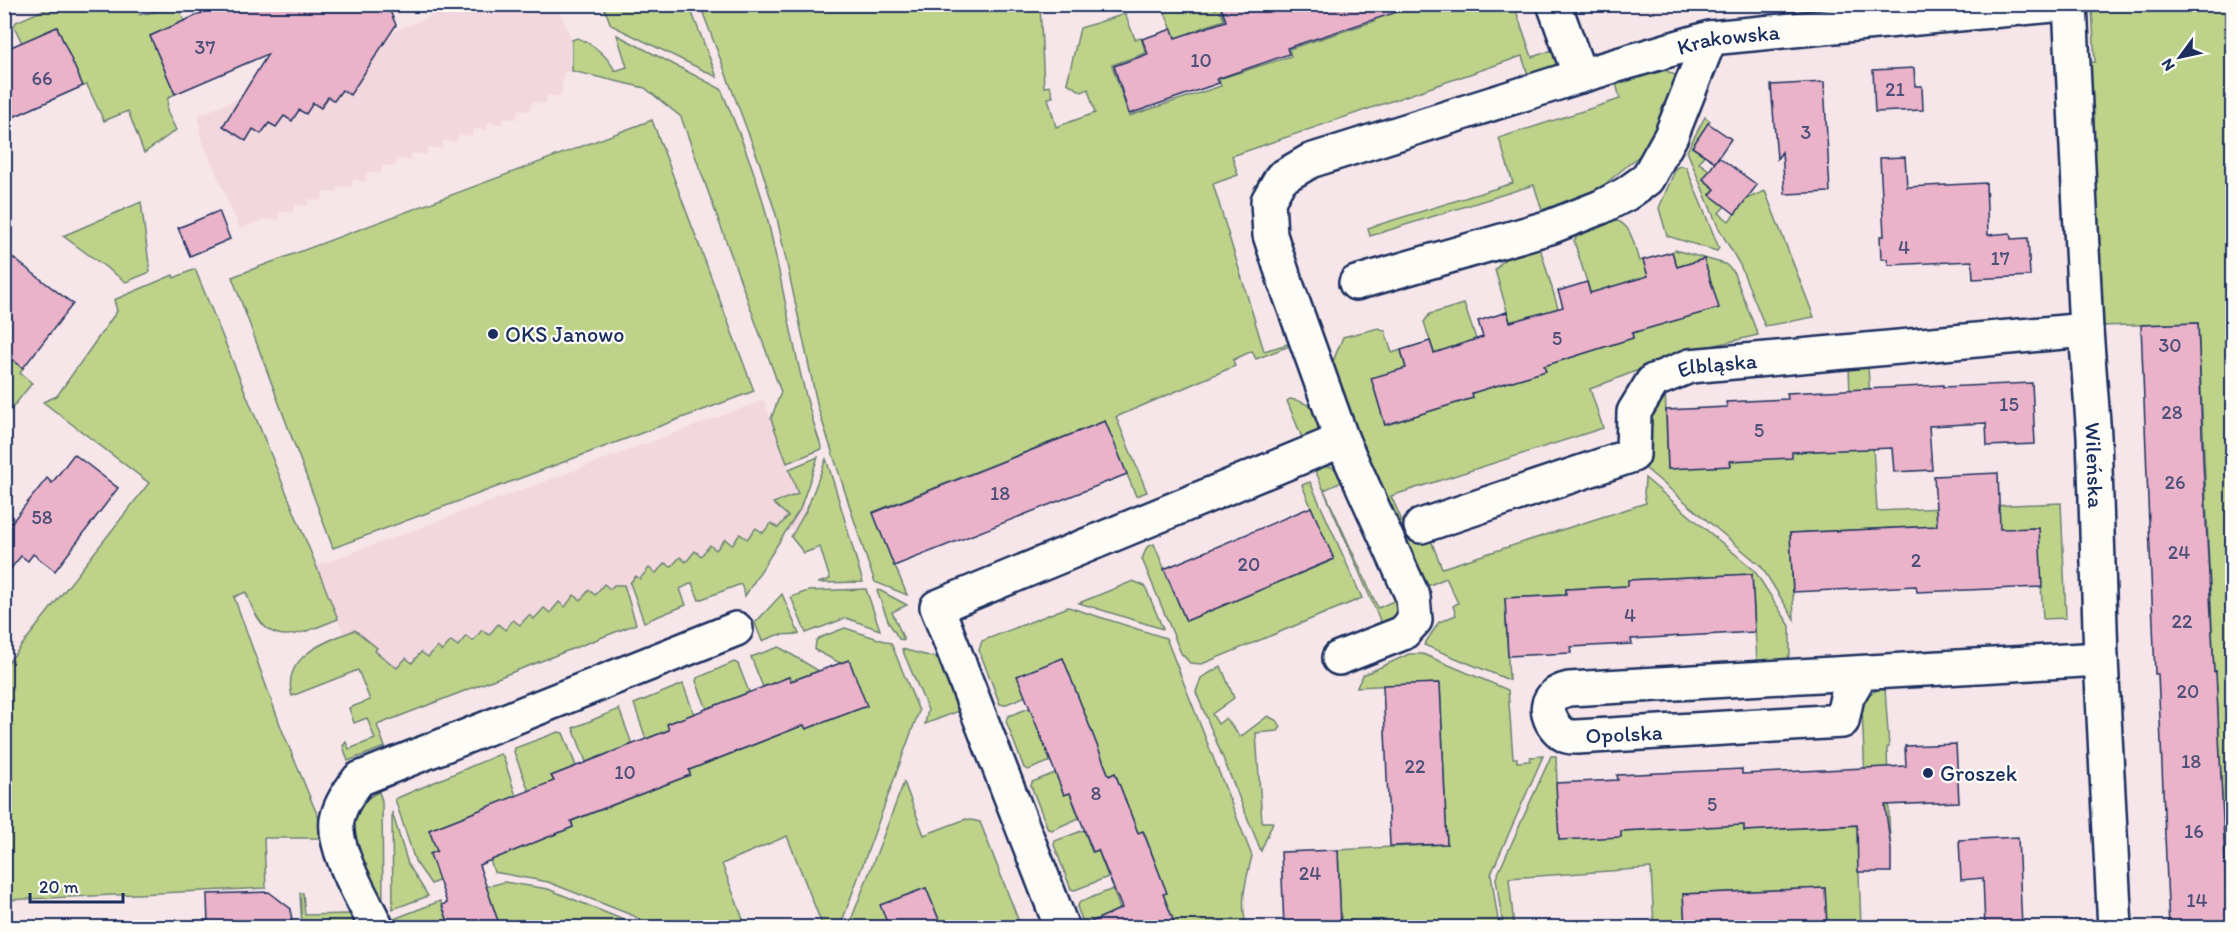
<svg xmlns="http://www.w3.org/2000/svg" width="2237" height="932" font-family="Itim,sans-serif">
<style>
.built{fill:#f3d7df}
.green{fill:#bed389;stroke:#6c8174;stroke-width:1.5}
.building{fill:#eab3c9;stroke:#1b2f5e;stroke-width:1.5}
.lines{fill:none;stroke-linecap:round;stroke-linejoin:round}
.minor-casing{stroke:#1b2f5e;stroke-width:38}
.minor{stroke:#fdfcf7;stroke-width:33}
.poi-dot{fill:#1b2f5e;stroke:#fdfcf7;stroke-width:2}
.labels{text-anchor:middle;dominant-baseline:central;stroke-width:4.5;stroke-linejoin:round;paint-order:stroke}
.number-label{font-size:20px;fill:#4f5079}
.street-label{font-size:22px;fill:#1b2f5e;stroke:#fdfcf7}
.poi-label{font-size:22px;fill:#1b2f5e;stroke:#fdfcf7;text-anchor:start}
</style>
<rect width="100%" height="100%" fill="#f7e6e9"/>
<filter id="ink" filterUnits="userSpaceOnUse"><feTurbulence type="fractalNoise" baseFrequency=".0167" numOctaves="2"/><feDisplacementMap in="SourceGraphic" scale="12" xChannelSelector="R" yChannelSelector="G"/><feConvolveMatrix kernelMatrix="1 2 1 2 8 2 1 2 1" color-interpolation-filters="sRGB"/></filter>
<g filter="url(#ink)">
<!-- built -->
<g class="built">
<path d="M456,5H557L573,43L572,71L564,72L561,97L547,95L546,103L532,102L530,111L518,110L517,119L503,118L502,124L488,123L487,130L473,129L472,136L458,135L457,142L443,141L442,149L428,148L427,155L412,153L410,161L397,159L395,167L382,165L381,173L367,172L366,182L353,180L352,187L338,186L337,193L323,192L322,201L309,199L308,206L295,204L293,213L280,211L279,220L265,219L240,229L200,136L199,115Z"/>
<path d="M764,400L810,523L365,687L316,566Z"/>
</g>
<!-- green -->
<g class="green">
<path d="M2149,4L2232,5V927H2228L2216,671H2214L2198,323L2100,326L2086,63L2095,62L2092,7Z"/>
<path d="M55,5H135L140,15L177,7L185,22L150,36L175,94L168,98L167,111L176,130L144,153L128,111L104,121L87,85L83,86L57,27L22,43L14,26L16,22Z"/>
<path d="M603,5H689L717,77L611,25Z"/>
<path d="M700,5H1040L1044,87L1050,86L1053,97L1048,98L1056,127L1095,113L1088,89L1082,92L1067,83L1080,28L1125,14L1135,39L1141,38L1146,53L1112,65L1129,116L1221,86L1219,79L1291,56L1289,49L1375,21L1374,16L1408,5H1514L1532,57L1556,49L1558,57L1555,70L1529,78L1522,56L1232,156L1238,175L1213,184L1264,351L1288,344L1289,346L1256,359L1252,351L1233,360L1235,366L1116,417L1147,492L1136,496L1105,421L873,512L907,595L875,582L868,563L818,408L777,218L760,164Z"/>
<path d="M1162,5H1213L1215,9L1220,7L1224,20L1198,29V34L1177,43Z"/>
<path d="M617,35L721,89C737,128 754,168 765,209C785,289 795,372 822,449L787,463L771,419L781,392L681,117L645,88L572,71V40L577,38C592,43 608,56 615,71L627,67Z"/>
<path d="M1663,69L1675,75L1679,83L1650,143L1640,155L1604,185L1586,195L1542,210L1534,185L1370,236L1368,228L1513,183L1499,138L1620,99L1616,83Z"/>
<path d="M1705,117L1710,121L1692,147L1704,155L1699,163L1709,170L1703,179L1715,189L1710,195L1725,206L1719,213L1729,221L1746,199L1765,191L1814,317L1765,326L1740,265L1718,227L1687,151Z"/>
<path d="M652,120L754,391L333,548L232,277Z"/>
<path d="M1680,166L1686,167L1719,248L1717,251L1667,236L1659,208L1676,168Z"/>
<path d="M141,202L150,272L126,282L63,236Z"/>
<path d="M1614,220C1632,223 1634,246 1639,261L1643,260L1648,276L1615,286L1592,298L1574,241L1580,231Z"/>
<path d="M1530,247L1541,251L1558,308L1530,317L1512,328L1495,270L1509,254Z"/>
<path d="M1675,250L1725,264L1733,271L1758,335L1682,353L1590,389L1603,428L1391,496L1403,523L1428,533L1442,568L1646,503L1644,494L1645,478L1754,570L1790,626V653L1787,660L1757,662L1752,574L1629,580L1628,586L1566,589V595L1505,598L1509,680L1424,645L1439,622L1456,615L1453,606L1458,603L1446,578L1423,588L1329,371L1343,337L1379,328L1385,331L1392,353L1401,350L1406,368L1372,379L1385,425L1473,398L1472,393L1545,370L1544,366L1633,338L1632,333L1718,308L1704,259L1677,267L1672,252Z"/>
<path d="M195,269L338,619C291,638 266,651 246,592L234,597L282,730L324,831L318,838H264L266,888L5,900L4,668L149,483L43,402L57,396L117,311L114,300L173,275L174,278Z"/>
<path d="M1464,304L1476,339L1458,345L1459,352L1436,359L1424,322L1430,314Z"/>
<path d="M4,353L23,368L20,373L32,383L5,417Z"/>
<path d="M1868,367L1877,511L2061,503L2066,618L2043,619L2038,528L1916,533L1915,527L1790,533L1794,619L1761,566L1645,468L1644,410L1665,386L1668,469L1731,465L1730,461L1792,452L1852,449L1849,368Z"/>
<path d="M1290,399C1307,401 1328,415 1315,434C1312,438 1308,442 1305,445L1287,401Z"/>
<path d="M818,457L800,509L745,596L741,584L699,600L692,583L680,589L686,605L644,622L630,583L636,576L640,579L649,568L656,573L665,563L671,567L680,557L686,562L695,551L701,556L710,545L716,550L725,539L732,545L740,534L747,539L756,528L763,533L771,523L778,528L788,516L773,503L798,494L789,469Z"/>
<path d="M826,459C840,500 850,541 863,582L818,583L830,579L820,547L804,553L791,537L807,509Z"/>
<path d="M1329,466L1342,472L1346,480L1324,490L1378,608L1400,598L1403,614L1383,627L1315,470Z"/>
<path d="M1310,482L1362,598L1202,664L1190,663L1181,653L1142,559L1147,547L1154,544L1186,621L1333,560L1302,485Z"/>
<path d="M1133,581L1145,586L1163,629L1079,603Z"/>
<path d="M604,584L610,589L614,585H624L636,624L377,725L385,747L348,761L343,746L346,742L349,749L375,739L367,718L354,723L349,708L370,700L358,670L292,696C281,656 327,641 355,630L377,648L375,651L397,668L406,658L412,663L421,652L428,657L437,647L442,651L451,641L458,646L466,636L473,641L482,630L489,635L498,624L505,630L513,620L520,625L529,615L534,619L544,608L550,613L559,602L565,607L574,595L581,600L589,590L595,595Z"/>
<path d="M866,589L880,630L846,618L806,633L791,597L808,591Z"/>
<path d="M879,590L907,605L892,612L904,640L899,639L889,623L877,591Z"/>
<path d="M782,594L799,634L777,635L762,641L755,623Z"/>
<path d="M1068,607L1166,638L1252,856C1246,880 1239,903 1247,927H1175L1163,894L1166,892L1144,832L1138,833L1115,773L1109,776L1063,659L1018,676L1026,696L1004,705L1000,704L979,650L982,641Z"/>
<path d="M845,628L891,643L919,711L840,927H823L787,836L722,864L746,927H649L634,916L548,882L494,872L490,860L573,827L572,821L690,775L689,770L804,725L806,729L866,706L849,660L840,663L815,650L816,641L819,638Z"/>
<path d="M779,647L819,671L791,681L788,677L763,687L751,657Z"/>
<path d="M902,649L944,660L969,724L968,733L959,711L925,724L928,710Z"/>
<path d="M1409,654H1423L1508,690L1513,758H1517V762L1530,761V757L1543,756L1491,874L1499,927H1341L1338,850L1447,844L1440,683L1357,687L1363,675Z"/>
<path d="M734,662L738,664L749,692L707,709L696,681L697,678Z"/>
<path d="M1221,666L1234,698L1212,714L1218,724L1226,718L1240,737L1268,716L1277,721L1281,727L1278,731L1256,733L1262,822H1273L1261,851L1196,692L1201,678Z"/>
<path d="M683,684L694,714L668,724L669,730L646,739L634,704Z"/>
<path d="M1879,689H1885L1889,747L1887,748L1890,845L1858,846L1861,927H1827L1825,888L1683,894L1685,927H1654L1651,868L1509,878L1514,927H1503L1496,878L1551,756H1556L1559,840L1621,831L1744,825V831L1867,825L1862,708L1866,696Z"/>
<path d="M1030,708L1051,761L1028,770L1024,768L1006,721L1008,716Z"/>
<path d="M619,709L632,744L586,762L573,728Z"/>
<path d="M558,732L563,733L576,766L552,776L554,781L529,791L514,752L515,748Z"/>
<path d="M500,754L503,756L516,796L429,830L437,851L430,854L440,880L431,884L415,861L395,799Z"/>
<path d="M1055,773L1070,793L1079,818L1052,830L1048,829L1031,786L1032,782Z"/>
<path d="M904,782L924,835L966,819L980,822L1021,927H942L926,888L881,905L889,927L848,928Z"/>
<path d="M379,792L382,801L383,907L379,909C373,893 352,846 352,833C351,817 364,797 379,792Z"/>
<path d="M392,812L408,864L428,896L393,909Z"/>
<path d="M1084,830L1092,852L1098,850L1108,877L1075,890L1071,889L1054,845L1055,841Z"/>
<path d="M504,882L548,889L631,923L636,927H500L486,887Z"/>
<path d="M1113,889L1120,909L1116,911L1122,927H1085L1077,907L1080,902Z"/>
<path d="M300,893H303L305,915L350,914L356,917L367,927H302Z"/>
<path d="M440,901L450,927H398L394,919Z"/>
</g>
<!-- building -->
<g class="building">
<path d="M222,4H387L396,25L350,95L342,90L334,101L328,97L321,108L313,103L306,114L299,110L292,121L284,116L276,127L269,123L261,134L253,129L246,141L223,126L268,54L175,94L150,36Z"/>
<path d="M1220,4H1405L1406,9L1287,48L1289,54L1217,79L1219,83L1129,114L1114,66L1148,54L1142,39L1172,29L1175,38L1226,21Z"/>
<path d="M57,27L83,86L4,121V50Z"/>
<path d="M1914,68L1915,86H1922L1923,110L1875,112L1873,70Z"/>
<path d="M1824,82L1830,192L1785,194L1782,152L1777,159L1771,85Z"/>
<path d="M1708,123L1731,139L1715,162L1692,147Z"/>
<path d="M1719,157L1757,185L1735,214L1710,195L1715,189L1703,179Z"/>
<path d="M1905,157L1907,187L1986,183L1988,235L2010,233L2011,239L2028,238L2030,276L1973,279L1972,261L1888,265L1887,259H1881L1880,236H1884L1880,158Z"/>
<path d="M219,211L230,239L190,256L178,228Z"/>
<path d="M4,251L73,304L23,368L4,353Z"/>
<path d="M1672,252L1677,267L1704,259L1719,308L1632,333L1633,338L1544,366L1546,371L1472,393L1473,398L1385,425L1371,378L1406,368L1401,350L1430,341L1434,353L1483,337L1478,321L1507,312L1510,322L1563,307L1558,291L1587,282L1590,293L1648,276L1643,260Z"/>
<path d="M2198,323L2203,461L2214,672L2216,671L2228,927H2169L2158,674H2155L2141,325Z"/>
<path d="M2032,383L2035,444L1987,446L1986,423L1929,426L1932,470L1894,472L1892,448L1792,452V458L1730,461L1731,466L1668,469L1666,410L1727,407L1726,402L1788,399L1787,393L1943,385V387Z"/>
<path d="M1105,421L1127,474L894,566L873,513Z"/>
<path d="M74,454L118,488L55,571L33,554L28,561L21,556L4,577V532L47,478L52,483Z"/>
<path d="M1998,473L2000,529L2039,528L2042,587L1917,592L1916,586L1793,592L1790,533L1937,526L1934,476Z"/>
<path d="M1311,507L1334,559L1186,621L1164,569Z"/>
<path d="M1752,574L1755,632L1631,639L1632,644L1570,647L1571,653L1508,656L1505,598L1566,595V589L1628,586V580Z"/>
<path d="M1063,658L1109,776L1115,773L1138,833L1143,831L1167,893L1163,894L1176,927H1080L1122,908L1098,850L1093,852L1070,793L1064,795L1017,676Z"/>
<path d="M849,660L867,706L806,729L804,725L689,770L690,775L571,821L573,827L479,865L500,927H450L442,905L447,903L430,854L437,851L429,830L554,781L551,776L669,730L667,724L789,677L791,681Z"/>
<path d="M1440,683L1447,844L1390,846L1383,685Z"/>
<path d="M1956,744L1959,802L1885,805L1891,849V872H1858L1857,825L1744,831V825L1621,831V837L1559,840L1556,783L1618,780L1617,775L1742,769V774L1906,766L1905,746Z"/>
<path d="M2018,837L2022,927H1985L1983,878L1961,880L1959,840Z"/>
<path d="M1338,850L1341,927H1284L1281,852Z"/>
<path d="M926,888L942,927H889L880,905Z"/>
<path d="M1825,888L1827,927H1685L1683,894Z"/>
<path d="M269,892L291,909L292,927H208L207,894Z"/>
</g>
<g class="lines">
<!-- minor casing -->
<g class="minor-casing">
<g id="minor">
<path id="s1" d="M1554,4L1580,76L1710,38L2064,4"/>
<path id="s2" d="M2070,4L2086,330L2094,436L2101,659L2115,928"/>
<path d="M1356,283L1550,227L1601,207L1626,194L1647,179L1671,136L1710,38"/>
<path id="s3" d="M1421,526L1633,455L1634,412L1653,381L1690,366L2086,330"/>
<path d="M1339,658L1403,633L1415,620L1413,597L1342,440L1284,278L1270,235L1268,201L1281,178L1310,161L1580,76"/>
<path d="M1861,673L1847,697L1842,721L1577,737C1574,737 1570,737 1567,736C1553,730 1540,707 1555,695C1558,692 1565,690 1569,689L2101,659"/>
<path d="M377,928C364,900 333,851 337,820C340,804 350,791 359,779L736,629"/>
<path d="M1062,928L937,607L1342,440"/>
</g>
</g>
<!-- minor -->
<use href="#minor" class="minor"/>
</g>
</g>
<!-- markers -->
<g class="poi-dot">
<circle cx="493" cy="334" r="6"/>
<circle cx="1928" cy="773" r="6"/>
</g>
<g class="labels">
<!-- number labels -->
<g class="number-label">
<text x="205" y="47">37</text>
<text x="1201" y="60">10</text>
<text x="42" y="78">66</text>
<text x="1895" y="89">21</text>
<text x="1806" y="132">3</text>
<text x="1904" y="247">4</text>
<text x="2000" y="258">17</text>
<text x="1557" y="338">5</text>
<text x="2170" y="345">30</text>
<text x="2009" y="404">15</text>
<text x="2172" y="412">28</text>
<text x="1759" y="430">5</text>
<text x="2175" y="482">26</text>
<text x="1000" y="493">18</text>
<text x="42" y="517">58</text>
<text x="2179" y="552">24</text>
<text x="1916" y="560">2</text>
<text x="1249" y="564">20</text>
<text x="1630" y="615">4</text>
<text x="2182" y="621">22</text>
<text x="2188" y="691">20</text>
<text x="2191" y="761">18</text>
<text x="1415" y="766">22</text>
<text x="625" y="772">10</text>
<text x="1096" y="793">8</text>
<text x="1712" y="804">5</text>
<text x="2194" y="831">16</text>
<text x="1310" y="873">24</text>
<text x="2197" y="900">14</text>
</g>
<!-- street labels -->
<g class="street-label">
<text stroke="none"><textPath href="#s1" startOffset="230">Krakowska</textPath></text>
<text stroke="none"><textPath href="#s3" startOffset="370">Elbląska</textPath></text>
<text stroke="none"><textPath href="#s2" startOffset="462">Wileńska</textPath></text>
<text transform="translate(1624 734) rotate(-3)">Opolska</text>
</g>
<!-- poi labels -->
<g class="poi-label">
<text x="505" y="334">OKS Janowo</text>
<text x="1940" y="773">Groszek</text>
</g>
</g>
<!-- margin -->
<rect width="2237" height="932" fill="none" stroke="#fdfcf7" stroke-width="24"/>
<rect x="12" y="12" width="2213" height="908" fill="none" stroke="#1b2f5e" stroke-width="2" filter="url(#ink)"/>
<!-- north arrow -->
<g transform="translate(2180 57) rotate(237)" stroke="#fdfcf7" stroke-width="4.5" paint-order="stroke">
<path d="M0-4.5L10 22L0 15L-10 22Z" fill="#1b2f5e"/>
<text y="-9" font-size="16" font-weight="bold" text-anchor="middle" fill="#1b2f5e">N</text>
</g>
<!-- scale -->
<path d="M30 893v9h93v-9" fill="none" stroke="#1b2f5e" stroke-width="3"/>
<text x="39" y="893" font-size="18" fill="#1b2f5e" stroke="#fdfcf7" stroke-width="4.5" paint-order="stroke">20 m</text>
</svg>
